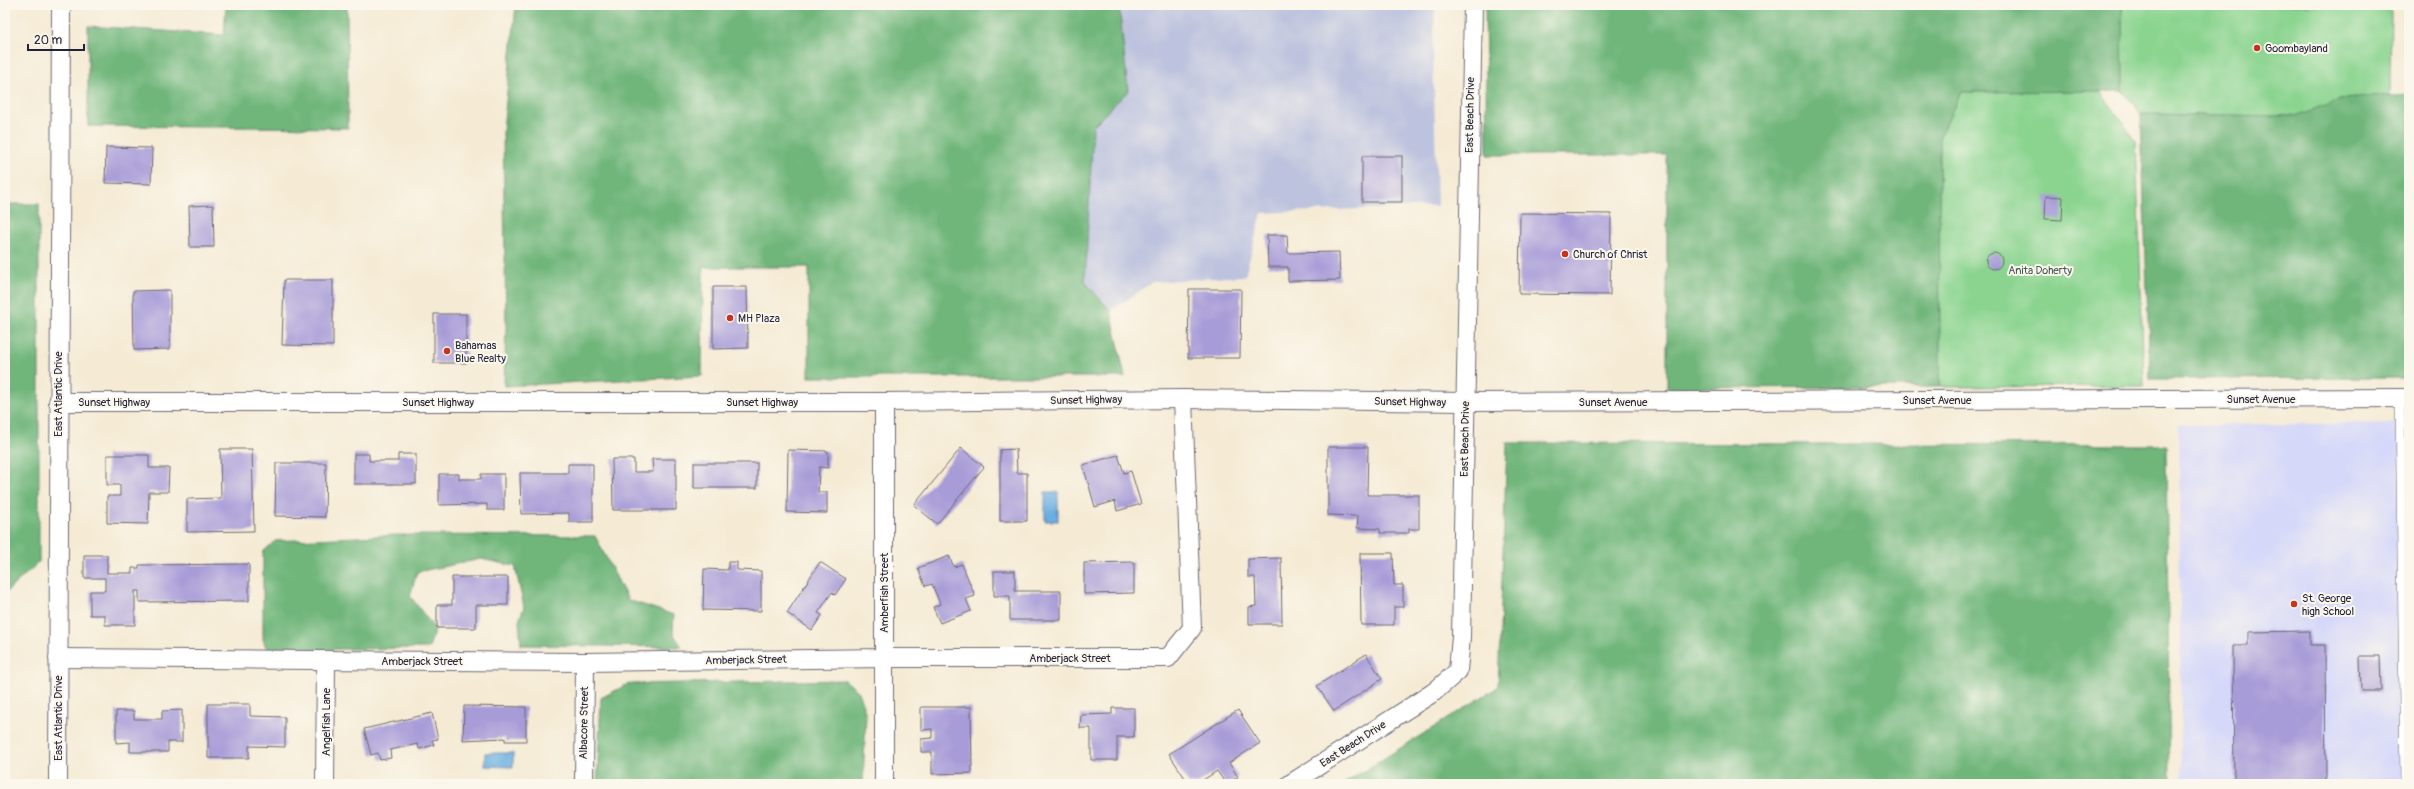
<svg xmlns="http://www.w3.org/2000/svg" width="2414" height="789" font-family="Pangolin,sans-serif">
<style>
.built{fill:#d5d8f9}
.industrial{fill:#bdc3de}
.green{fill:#8bd490;stroke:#567b66}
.forest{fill:#70b67a;stroke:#496c5a}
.water{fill:#6bafe1;stroke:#46688e}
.building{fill:#a89cd8}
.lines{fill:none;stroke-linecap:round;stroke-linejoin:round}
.lane-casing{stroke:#6c6871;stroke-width:10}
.street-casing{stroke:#6c6871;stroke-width:20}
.lane{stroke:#fff;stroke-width:9}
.street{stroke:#fff;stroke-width:18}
.poi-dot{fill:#c8321e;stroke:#fbf7ec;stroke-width:1.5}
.labels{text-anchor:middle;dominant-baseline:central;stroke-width:4;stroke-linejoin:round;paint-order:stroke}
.poi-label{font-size:11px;fill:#22223b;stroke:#fbf7ec;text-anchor:start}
.street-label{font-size:11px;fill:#22223b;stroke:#fbf7ec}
.park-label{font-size:11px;fill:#425754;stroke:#fbf7ec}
</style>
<rect width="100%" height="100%" fill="#fbf7ec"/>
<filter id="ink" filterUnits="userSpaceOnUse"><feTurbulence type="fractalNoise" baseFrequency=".025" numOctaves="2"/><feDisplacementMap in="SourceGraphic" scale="8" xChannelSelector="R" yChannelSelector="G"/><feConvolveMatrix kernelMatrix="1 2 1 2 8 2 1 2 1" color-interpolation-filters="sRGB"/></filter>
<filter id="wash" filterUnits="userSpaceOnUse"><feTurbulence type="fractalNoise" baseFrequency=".012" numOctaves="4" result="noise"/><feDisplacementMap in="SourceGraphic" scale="16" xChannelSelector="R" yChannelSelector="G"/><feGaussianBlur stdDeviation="0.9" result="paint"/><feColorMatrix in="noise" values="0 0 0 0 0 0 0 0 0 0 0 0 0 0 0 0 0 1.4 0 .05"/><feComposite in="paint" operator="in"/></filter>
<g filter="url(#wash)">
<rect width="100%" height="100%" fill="#f5ebd5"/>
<!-- built -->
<path class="built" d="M2409,423V784H2181L2179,425Z"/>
<!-- industrial -->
<path class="industrial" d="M1119,5H1435L1433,53L1437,206L1262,213L1245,276L1152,282L1111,311L1085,282L1093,125L1128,91Z"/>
<!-- green -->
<g class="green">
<path d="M2122,5H2391L2390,94L2294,116L2141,114L2123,91Z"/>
<path d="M2100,91L2136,141L2144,386L1940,387L1939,138L1961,92Z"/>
</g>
<!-- forest -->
<g class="forest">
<path d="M226,5H347L348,128L88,126V26L224,35Z"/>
<path d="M516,5H1119L1128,91L1093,126L1085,282L1111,311L1125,377H809V267H703L702,376L504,386L506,327L503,130Z"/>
<path d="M1485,5H2122L2123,91L1961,92L1939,138L1940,387L1667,388V155H1487Z"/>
<path d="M2409,94V378L2150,379L2141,114L2294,116L2343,99Z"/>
<path d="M5,204H39V562L5,593Z"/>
<path d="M1507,443L2166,445L2170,784H1343L1498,687Z"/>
<path d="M397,535L595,536L628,600L674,615L673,633L682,647L521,645L519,621L524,607L515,566L481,559L417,572L410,596L435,629L429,648L267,650L263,639V552L275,541Z"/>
<path d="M845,680L859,692L866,715L863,784H597L601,698L628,684Z"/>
</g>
<!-- water -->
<g class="water">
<rect x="1045" y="492" width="13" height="29"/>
<path d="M485,753H513V767L485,766Z"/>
</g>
<g id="blocks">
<!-- building -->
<g class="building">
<path d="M106,147L152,148L151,184L105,183Z"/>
<rect x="1362" y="156" width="40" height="46"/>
<path d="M2046,196L2063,197L2062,220L2045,219Z"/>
<path d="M213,205L214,247H190L189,206Z"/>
<path d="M1520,213L1611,214L1610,295L1519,294Z"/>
<path d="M1267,235H1287L1288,253L1339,252L1340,280L1288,281V267H1268Z"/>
<circle cx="1994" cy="261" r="8"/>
<path d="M284,280H333V346L282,345Z"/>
<path d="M713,287H747L748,348L713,349Z"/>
<path d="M1189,289H1241L1240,358H1188Z"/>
<path d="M170,290V349L134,350L133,291Z"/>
<rect x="434" y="314" width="32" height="49"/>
<path d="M1328,447H1368L1367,495H1419V529H1409V533H1380V529L1357,528L1358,516L1328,515Z"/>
<path d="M961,448L984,467L937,524L914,505Z"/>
<path d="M220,449H252L254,531L187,532V499L221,498Z"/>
<path d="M1016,449L1017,473H1027V521H1000V450Z"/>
<path d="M788,450L828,451V468L819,467L818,492H827V513L787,512Z"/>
<path d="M354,454H369V461H398V454H416V484H354Z"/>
<path d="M107,455H149V468H169L168,492H149L148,524L107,523V496H120V485H107Z"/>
<path d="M1118,455L1124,473L1131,471L1141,504L1117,511L1115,501L1095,507L1083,465Z"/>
<path d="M612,459H634V472H653L652,459H676V510H613Z"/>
<path d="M276,463H326L325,517L275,516Z"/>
<rect x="694" y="463" width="63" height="25"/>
<path d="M568,464H593V522H569V513L521,514L520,473H568Z"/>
<path d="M439,474H459V479H481V474H504V510H487V504L439,505Z"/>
<path d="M1360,553H1393L1394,585H1403V607H1394V625H1361Z"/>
<path d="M84,555H107V573H132V568H139V565L249,564V601L139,602V591H135V625H105V615H90V591H105V578H84Z"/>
<path d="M949,556L954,567L962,564L975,596L966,599L971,611L940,623L933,607L940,604L932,584L925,586L918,568Z"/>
<path d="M1281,558L1282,624H1249V607L1256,606L1255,577H1248V559Z"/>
<path d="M728,562H737V570L761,571V611L703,610L704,569L728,570Z"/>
<path d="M820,562L846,579L835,595L832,592L818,613L822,615L812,630L787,613Z"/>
<path d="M1134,562V593L1084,594V563Z"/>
<path d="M994,571H1015V591H1061V620H1010V596H994Z"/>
<path d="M452,577H508V605H476V628H437V605H452Z"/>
<path d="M2310,631V645H2325L2326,784H2234L2233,645H2248V632Z"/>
<path d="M1366,654L1382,679L1334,711L1317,686Z"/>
<path d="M2360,656H2380L2381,691H2361Z"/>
<path d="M208,704H250V716L285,717V747L249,746V758H208Z"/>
<path d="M464,706L526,707V741H505V738L463,740Z"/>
<path d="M921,707H971L972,773L932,774V752H921V739L932,738V729L921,730Z"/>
<path d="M1112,708H1134V737H1117V760H1091V728H1080L1081,715L1112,714Z"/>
<path d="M182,710V742H168V752H130V742L116,743V711H134V719H162V711Z"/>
<path d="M1238,710L1260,743L1229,763L1238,777L1226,784L1217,771L1197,784H1189L1169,754Z"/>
<path d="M432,713L438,739L432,740L434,745L419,749L418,744L390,750L391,758L380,760L378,753L371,755L364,729Z"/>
</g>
</g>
</g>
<g filter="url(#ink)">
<use href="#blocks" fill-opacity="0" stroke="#6c6871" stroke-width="1"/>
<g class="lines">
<!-- lane casing -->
<g class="lane-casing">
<path id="lane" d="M2400,398L2405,784"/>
</g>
<!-- street casing -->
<g class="street-casing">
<g id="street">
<path d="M58,402H884L1183,399L1466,402L2409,398"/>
<path d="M58,658L585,662L884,658H1168L1192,628L1183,399"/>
<path d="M58,784L61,5"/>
<path d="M325,784L326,660"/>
<path d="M584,784L585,662"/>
<path d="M884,784V402"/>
<path d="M1290,784L1434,692L1458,671L1461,637L1473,5"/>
</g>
</g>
<!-- lane -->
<use href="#lane" class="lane"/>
<!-- street -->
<use href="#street" class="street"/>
</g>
</g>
<!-- markers -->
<g class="poi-dot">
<circle cx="2257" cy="48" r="4"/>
<circle cx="1565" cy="254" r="4"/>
<circle cx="730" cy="318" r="4"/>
<circle cx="447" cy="351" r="4"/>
<circle cx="2294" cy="604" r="4"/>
</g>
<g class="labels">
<!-- poi labels -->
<g class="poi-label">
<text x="2265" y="48">Goombayland</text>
<text x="1573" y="254">Church of Christ</text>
<text x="738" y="318">MH Plaza</text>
<text x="455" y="345">Bahamas<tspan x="455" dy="13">Blue Realty</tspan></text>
<text x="2302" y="598">St. George<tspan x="2302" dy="13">high School</tspan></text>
</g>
<!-- street labels -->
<g class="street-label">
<text transform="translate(1470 115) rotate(-89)">East Beach Drive</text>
<text transform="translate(58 394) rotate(-90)">East Atlantic Drive</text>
<text x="2261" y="399">Sunset Avenue</text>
<text transform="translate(1086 400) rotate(-1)">Sunset Highway</text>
<text x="1937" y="400">Sunset Avenue</text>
<text x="114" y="402">Sunset Highway</text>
<text x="438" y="402">Sunset Highway</text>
<text x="762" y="402">Sunset Highway</text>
<text transform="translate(1410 402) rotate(1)">Sunset Highway</text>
<text x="1613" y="402">Sunset Avenue</text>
<text transform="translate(1465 439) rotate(-89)">East Beach Drive</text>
<text transform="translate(884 593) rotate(-90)">Amberfish Street</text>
<text x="1070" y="658">Amberjack Street</text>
<text transform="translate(746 660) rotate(-1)">Amberjack Street</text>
<text x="422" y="661">Amberjack Street</text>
<text transform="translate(58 718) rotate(-90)">East Atlantic Drive</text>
<text transform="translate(326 722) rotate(-90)">Angelfish Lane</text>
<text transform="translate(584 723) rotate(-89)">Albacore Street</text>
<text transform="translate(1353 744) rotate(-33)">East Beach Drive</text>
</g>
<!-- park labels -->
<g class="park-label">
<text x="2040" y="270">Anita Doherty</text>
</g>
</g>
<!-- margin -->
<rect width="2414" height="789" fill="none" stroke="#fbf7ec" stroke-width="20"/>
<!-- scale -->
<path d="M28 44v6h56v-6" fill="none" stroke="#22223b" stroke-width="2"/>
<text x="34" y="44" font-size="12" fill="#22223b" stroke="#fbf7ec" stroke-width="3" paint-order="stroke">20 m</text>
</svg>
